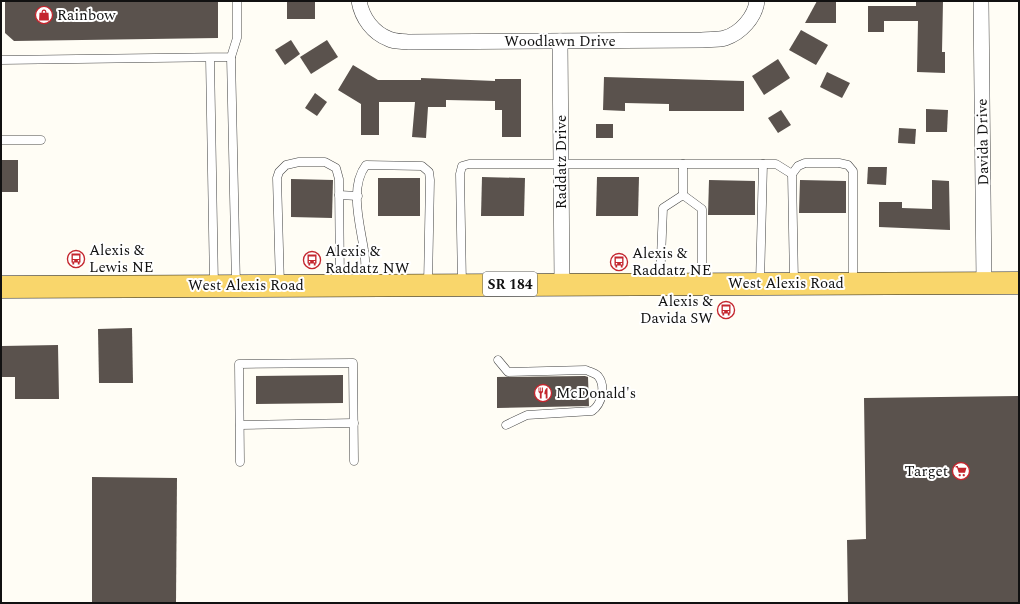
<svg xmlns="http://www.w3.org/2000/svg" width="1020" height="604" font-family="Spectral,serif">
<style>
.building{fill:#5a524d}
.lines{fill:none;stroke-linecap:round;stroke-linejoin:round}
.lane-casing{stroke:#444;stroke-width:9}
.street-casing{stroke:#444;stroke-width:16}
.primary-casing{stroke:#222;stroke-width:23}
.lane{stroke:#fff;stroke-width:8}
.street{stroke:#fff;stroke-width:15}
.primary{stroke:#f9d66b;stroke-width:22}
.labels{text-anchor:middle;dominant-baseline:central;stroke-width:4;stroke-linejoin:round;paint-order:stroke}
.shield{fill:#fff;stroke:#585858;stroke-width:1}
.shield-label{font-size:14px;font-weight:bold;fill:#111}
.poi-label{font-size:15px;fill:#111;stroke:#fff;text-anchor:start}
.street-label{font-size:15px;fill:#111;stroke:#fff}
</style>
<rect width="100%" height="100%" fill="#fffdf5"/>
<!-- building -->
<g class="building">
<path d="M5,1H218V38L14,41L5,33Z"/>
<rect x="287" y="1" width="28" height="18"/>
<path d="M817,1H836V23H805Z"/>
<path d="M916,1H943L942,52H945V73L917,72L918,21H884V32H868V6H916Z"/>
<path d="M801,30L828,45L816,65L789,50Z"/>
<path d="M291,40L300,54L285,65L275,50Z"/>
<path d="M327,40L338,57L311,74L300,57Z"/>
<path d="M778,59L790,78L764,95L752,76Z"/>
<path d="M353,65L378,80H421V78L495,81V79H521V137H502V110H495V101L446,100V107H428L426,138L412,137L415,102H379V135H361V104L338,90Z"/>
<path d="M827,72L850,83L842,98L820,87Z"/>
<path d="M604,77L744,81V111H669V104L625,103V111L603,110Z"/>
<path d="M315,93L327,102L317,116L305,108Z"/>
<path d="M926,109L948,110L947,132H926Z"/>
<path d="M781,110L791,125L778,133L768,118Z"/>
<rect x="596" y="124" width="17" height="14"/>
<path d="M899,128L916,129L915,144L898,143Z"/>
<rect x="1" y="160" width="17" height="32"/>
<path d="M868,167H887L886,185L867,184Z"/>
<path d="M482,177L525,178L524,216H481Z"/>
<path d="M597,177H639L638,216H596Z"/>
<rect x="378" y="178" width="42" height="38"/>
<path d="M291,179L333,180L332,218L291,217Z"/>
<path d="M709,180L755,181V215H708Z"/>
<path d="M800,180L846,181V213H799Z"/>
<path d="M932,180L949,181L950,230L879,227V202H902V208L932,209Z"/>
<path d="M132,328L133,383H99L98,329Z"/>
<path d="M58,345L59,399H15V377H2V346Z"/>
<path d="M343,375V403L256,404V376Z"/>
<path d="M585,376L588,377L589,406L497,408V377Z"/>
<path d="M1019,396V603H848L847,540L866,539L864,398Z"/>
<path d="M92,477L177,478L176,603H92Z"/>
</g>
<g class="lines">
<!-- lane casing -->
<g class="lane-casing">
<g id="lane">
<path d="M231,57L236,285"/>
<path d="M210,58L214,285"/>
<path d="M1,60L231,57L237,38V1"/>
<path d="M1,140H41"/>
<path d="M683,164V195"/>
<path d="M339,195L358,196"/>
<path d="M794,282L792,174L798,166L805,163H839L848,165L853,171V282"/>
<path d="M660,283L663,208L683,195L702,209V284"/>
<path d="M760,283L763,164"/>
<path d="M366,284C365,273 366,261 364,250C360,224 349,187 366,165L422,166L429,172L430,180L428,284"/>
<path d="M462,284L460,174L462,166L469,164H776L792,174"/>
<path d="M280,285L277,178L279,172L286,165L299,162H325L336,168L339,179L340,284"/>
<path d="M498,360L508,372L586,370C590,372 595,373 598,376C606,386 602,404 592,411L527,415L506,425"/>
<path d="M240,425L354,423"/>
<path d="M240,462L239,364L353,363L354,461"/>
</g>
</g>
<!-- street casing -->
<g class="street-casing">
<g id="street">
<path d="M359,1C362,18 373,33 389,39C395,42 403,41 408,42L702,40C710,39 718,40 725,38C741,33 755,17 757,1"/>
<path d="M981,1L984,283"/>
<path d="M560,41L562,284"/>
</g>
</g>
<!-- primary casing -->
<g class="primary-casing">
<path id="primary" d="M1,287L1019,283"/>
</g>
<!-- lane -->
<use href="#lane" class="lane"/>
<!-- street -->
<use href="#street" class="street"/>
<!-- primary -->
<use href="#primary" class="primary"/>
</g>
<!-- icons -->
<defs>
<g id="shop-ring" transform="scale(0.9)"><circle r="9.5" fill="#fff" stroke="#c4262e" stroke-width="1.5"/><path d="M-5-2.5h2.3a2.7 3.5 0 0 1 5.4 0H5L5.5 6h-11ZM-1.5-2.5h3a1.5 2.3 0 0 0-3 0Z" fill="#c4262e"/></g>
<g id="bus-ring" transform="scale(0.9)"><circle r="9.5" fill="#fff" stroke="#c4262e" stroke-width="1.5"/><path d="M-5-6H5V4H4V6H2V4H-2V6H-4V4H-5ZM-3.5-4V0h7V-4ZM-3.5 1.2v1.5H-2V1.2ZM2 1.2v1.5H3.5V1.2Z" fill="#c4262e"/></g>
<g id="restaurant-ring" transform="scale(0.9)"><circle r="9.5" fill="#fff" stroke="#c4262e" stroke-width="1.5"/><path d="M-5-6h1v4h1v-4h1v4h1v-4h1v5L-1.5 .5V6h-2V.5L-5-1ZM5-6V6H3V1.5H1.5Q1.5-4 5-6Z" fill="#c4262e"/></g>
<g id="supermarket-ring" transform="scale(0.9)"><circle r="9.5" fill="#fff" stroke="#c4262e" stroke-width="1.5"/><path d="M-6-5.5h2.5l.6 2H6L4.5 2H-2.5L-4.4-4H-6ZM-1.5 3.2a1.3 1.3 0 1 0 .1 0ZM3 3.2a1.3 1.3 0 1 0 .1 0Z" fill="#c4262e"/></g>
</defs>
<g fill-rule="evenodd">
<use href="#shop-ring" x="44" y="15"/>
<use href="#bus-ring" x="76" y="259"/>
<use href="#bus-ring" x="312" y="260"/>
<use href="#bus-ring" x="619" y="262"/>
<use href="#bus-ring" x="726" y="310"/>
<use href="#restaurant-ring" x="543" y="393"/>
<use href="#supermarket-ring" x="961" y="471"/>
</g>
<g class="labels">
<!-- shield labels -->
<rect class="shield" x="483" y="272" width="54" height="24" rx="3"/>
<g class="shield-label">
<text x="510" y="284">SR 184</text>
</g>
<!-- poi labels -->
<g class="poi-label">
<text x="57" y="15">Rainbow</text>
<text x="89" y="250">Alexis &amp;<tspan x="89" dy="17">Lewis NE</tspan></text>
<text x="325" y="251">Alexis &amp;<tspan x="325" dy="17">Raddatz NW</tspan></text>
<text x="632" y="253">Alexis &amp;<tspan x="632" dy="17">Raddatz NE</tspan></text>
<text x="713" y="301" text-anchor="end">Alexis &amp;<tspan x="713" dy="17">Davida SW</tspan></text>
<text x="556" y="393">McDonald's</text>
<text x="948" y="471" text-anchor="end">Target</text>
</g>
<!-- street labels -->
<g class="street-label">
<text x="560" y="41">Woodlawn Drive</text>
<text transform="translate(983 142) rotate(-91)">Davida Drive</text>
<text transform="translate(561 162) rotate(-90)">Raddatz Drive</text>
<text x="786" y="283">West Alexis Road</text>
<text x="246" y="285">West Alexis Road</text>
</g>
</g>
<!-- border -->
<rect width="1020" height="604" fill="none" stroke="#111111" stroke-width="4"/>
</svg>
